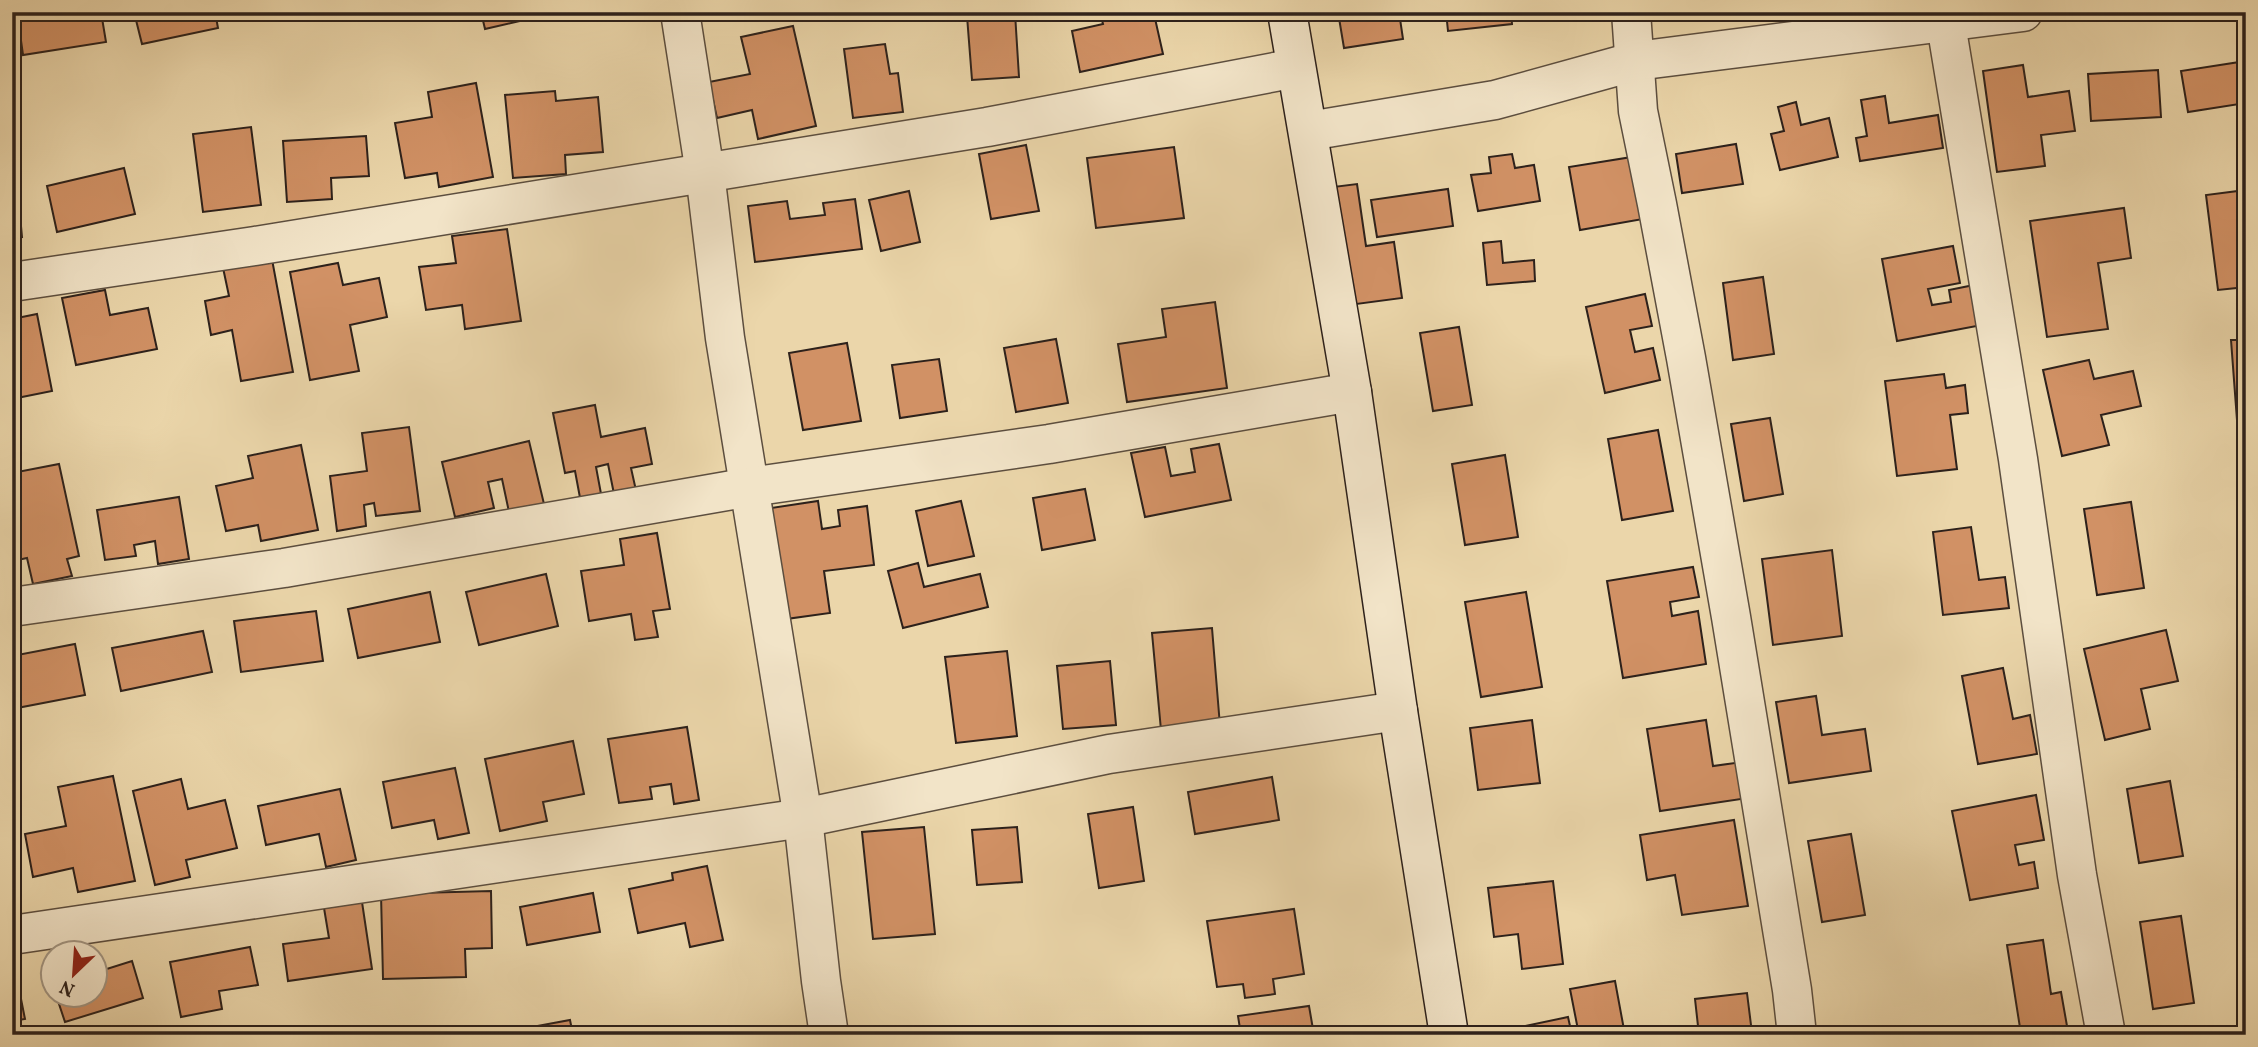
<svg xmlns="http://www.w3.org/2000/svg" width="2258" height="1047" font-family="Vollkorn,serif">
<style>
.building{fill:#d19165;stroke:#2d211b;stroke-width:2}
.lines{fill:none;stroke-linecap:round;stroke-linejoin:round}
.street-casing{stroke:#5c4e3f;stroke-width:41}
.secondary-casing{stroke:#2d211b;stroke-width:41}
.street{stroke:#f2e4c8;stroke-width:38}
.secondary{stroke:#f2e4c8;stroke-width:38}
</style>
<rect width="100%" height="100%" fill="#ebd6aa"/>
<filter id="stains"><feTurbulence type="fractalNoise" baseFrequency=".00286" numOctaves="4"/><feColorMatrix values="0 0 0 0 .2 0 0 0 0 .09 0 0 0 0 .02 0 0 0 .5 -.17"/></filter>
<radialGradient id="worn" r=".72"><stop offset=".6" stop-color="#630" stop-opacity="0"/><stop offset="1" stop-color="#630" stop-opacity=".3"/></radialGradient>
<!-- building -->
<g class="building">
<path d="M17,12H101L106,42L23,55Z"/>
<path d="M134,12H215L218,28L142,44Z"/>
<path d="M316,12H349V14L317,19Z"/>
<path d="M481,12H545L546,15L485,29Z"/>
<path d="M1100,12H1142L1143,17L1154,14L1163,54L1080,72L1072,31L1103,24Z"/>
<path d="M1338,12H1399L1403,39L1344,48Z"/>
<path d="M1446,12H1511L1512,24L1448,31Z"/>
<path d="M1015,13L1019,77L972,80L967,16Z"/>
<path d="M793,26L816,126L758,139L752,110L717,118L709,82L750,74L741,37Z"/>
<path d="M885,44L890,74L898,73L903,112L853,118L844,49Z"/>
<path d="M2246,61V103L2188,112L2181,71Z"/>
<path d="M2023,65L2028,97L2069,91L2075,131L2041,135L2045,166L1997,172L1983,71Z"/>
<path d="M2158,70L2161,117L2091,121L2088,74Z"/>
<path d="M476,83L493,177L439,187L437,173L405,178L395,123L432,117L428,92Z"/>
<path d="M555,91L556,101L598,97L603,152L565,155L566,174L513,178L505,95Z"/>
<path d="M1885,96L1889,123L1938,115L1943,148L1860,161L1856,138L1867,136L1861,100Z"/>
<path d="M1796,102L1801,125L1829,118L1838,157L1780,170L1771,134L1784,131L1778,107Z"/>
<path d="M251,127L261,205L203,212L193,134Z"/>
<path d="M366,136L369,176L331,178L332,199L287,202L283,141Z"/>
<path d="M1736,144L1743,184L1682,193L1676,154Z"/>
<path d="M1026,145L1039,211L991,219L979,154Z"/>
<path d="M1174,147L1184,218L1096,228L1087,158Z"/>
<path d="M1512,154L1515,168L1534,165L1540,201L1478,211L1471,175L1491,173L1489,157Z"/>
<path d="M1632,157L1643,219L1580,230L1569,167Z"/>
<path d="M124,168L135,214L57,232L47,186Z"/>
<path d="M17,182L22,237L12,238V183Z"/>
<path d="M1357,184L1366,246L1394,242L1402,298L1349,305L1333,187Z"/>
<path d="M1448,189L1453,226L1377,237L1371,200Z"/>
<path d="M2246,190V287L2218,290L2206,195Z"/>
<path d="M909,191L920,242L881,251L869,200Z"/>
<path d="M855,199L862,249L755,262L748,206L787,201L790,219L825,215L823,203Z"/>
<path d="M2124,208L2131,258L2098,263L2108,329L2047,337L2030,221Z"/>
<path d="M507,229L521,321L465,329L462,305L426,310L419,267L456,263L452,236Z"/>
<path d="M1501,241L1503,263L1534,260L1535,281L1487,285L1483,243Z"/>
<path d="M1953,246L1960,283L1928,289L1932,305L1951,302L1949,290L1974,285L1982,325L1897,341L1882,259Z"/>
<path d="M271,254L293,372L241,381L232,330L211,335L205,301L229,296L222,263Z"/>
<path d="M338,263L343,285L379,278L387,317L350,325L359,371L310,380L290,272Z"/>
<path d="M1763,277L1774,354L1733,360L1723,283Z"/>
<path d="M105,290L110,315L148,308L157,349L76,365L62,298Z"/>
<path d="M1645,294L1652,326L1630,330L1635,352L1653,348L1660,380L1605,393L1586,307Z"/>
<path d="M1215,302L1227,388L1127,402L1118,344L1166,337L1162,309Z"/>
<path d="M37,314L52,391L12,399V319Z"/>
<path d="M1459,327L1472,405L1433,411L1420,333Z"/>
<path d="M1056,339L1068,403L1016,412L1004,348Z"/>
<path d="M2231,340H2246V420H2237Z"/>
<path d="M847,343L861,421L803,430L789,353Z"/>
<path d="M939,359L947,411L900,418L892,365Z"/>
<path d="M2089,360L2094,379L2133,371L2141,406L2101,415L2109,445L2062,456L2043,370Z"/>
<path d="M1944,374L1946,388L1965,385L1968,413L1950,415L1957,469L1897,476L1885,381Z"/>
<path d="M595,405L601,437L645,428L652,464L631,468L637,495L615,499L608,464L596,467L602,499L581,503L575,471L565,473L553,413Z"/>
<path d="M1770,418L1783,494L1744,501L1731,424Z"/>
<path d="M409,427L420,511L376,516L374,503L364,505L366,526L337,531L330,476L367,471L362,433Z"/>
<path d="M1658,430L1673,511L1622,520L1608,439Z"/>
<path d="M529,441L544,504L509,512L502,479L488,482L494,508L455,517L442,462Z"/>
<path d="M1219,444L1231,500L1145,517L1131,453L1165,447L1171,476L1195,472L1191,449Z"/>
<path d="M301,445L318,530L261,541L258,525L226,531L216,486L253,478L248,456Z"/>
<path d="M1505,455L1518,537L1465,545L1452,464Z"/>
<path d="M59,464L79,556L67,559L72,576L33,584L27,558L13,561L14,567H12V522L17,521L12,497V473Z"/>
<path d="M1085,489L1095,540L1042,550L1033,498Z"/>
<path d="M179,497L189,559L158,564L155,541L134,545L136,556L105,560L97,510Z"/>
<path d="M818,501L822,529L840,526L838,510L867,506L874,565L824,571L830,613L786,619L771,508Z"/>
<path d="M961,501L974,556L928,566L916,511Z"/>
<path d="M2131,502L2144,588L2097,595L2084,509Z"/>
<path d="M1971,527L1979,580L2005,577L2009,608L1943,615L1933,532Z"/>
<path d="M657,533L670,609L653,611L658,637L635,640L631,614L589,621L581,571L624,565L620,539Z"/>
<path d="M1832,550L1842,636L1773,645L1762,559Z"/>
<path d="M918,563L924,587L980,574L988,607L903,628L888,571Z"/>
<path d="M1693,567L1699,597L1670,602L1672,616L1698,611L1706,664L1623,678L1607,581Z"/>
<path d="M546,574L558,626L479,645L466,592Z"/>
<path d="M430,592L440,642L358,658L348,609Z"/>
<path d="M1526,592L1542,687L1481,697L1465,602Z"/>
<path d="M316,611L323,661L241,672L234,621Z"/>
<path d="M1212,628L1220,726L1161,730L1152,633Z"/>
<path d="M2166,630L2178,681L2141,689L2150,729L2105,740L2084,649Z"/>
<path d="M203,631L212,672L121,691L112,648Z"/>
<path d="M75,644L85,695L17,708L12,683V656Z"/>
<path d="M1007,651L1017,736L956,743L945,657Z"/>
<path d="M1110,661L1116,725L1063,729L1057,666Z"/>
<path d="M2003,668L2013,719L2030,715L2037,754L1978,764L1962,676Z"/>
<path d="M1816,696L1822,735L1865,729L1871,771L1789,783L1776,702Z"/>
<path d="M1532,720L1540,783L1478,790L1470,728Z"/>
<path d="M1706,720L1713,766L1742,762L1748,798L1660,811L1647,729Z"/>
<path d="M687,727L699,800L674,804L671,784L650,787L652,799L619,803L608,739Z"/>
<path d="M573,741L584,794L543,802L547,821L500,831L485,759Z"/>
<path d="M455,768L469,833L438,839L434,820L392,828L383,782Z"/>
<path d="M113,776L135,881L78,892L73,868L33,877L25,834L66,826L58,787Z"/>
<path d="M1272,777L1279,820L1195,834L1188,792Z"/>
<path d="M181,779L188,809L225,800L237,848L186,860L190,877L155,885L133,791Z"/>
<path d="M2170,781L2183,856L2139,863L2127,789Z"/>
<path d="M340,789L356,860L326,867L319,834L266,845L258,806Z"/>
<path d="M2036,795L2044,840L2015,845L2019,865L2034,862L2038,888L1970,900L1952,811Z"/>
<path d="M1133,807L1144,881L1099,888L1088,814Z"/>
<path d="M1734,820L1748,906L1682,915L1675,875L1647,880L1640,835Z"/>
<path d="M924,827L935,934L873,939L862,832Z"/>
<path d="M1017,827L1022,882L977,885L972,830Z"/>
<path d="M1851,834L1865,915L1822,922L1808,841Z"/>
<path d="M707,866L723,940L690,947L685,923L638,933L629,889L673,880L672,873Z"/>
<path d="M1553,881L1563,964L1522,969L1518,934L1494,937L1488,888Z"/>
<path d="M491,891L492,948L465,949L466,977L383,979L381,894Z"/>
<path d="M593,893L600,932L527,945L520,907Z"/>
<path d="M362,902L372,969L288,981L283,944L329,938L324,908Z"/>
<path d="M1294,909L1304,974L1273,979L1275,994L1245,998L1243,984L1217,987L1207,921Z"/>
<path d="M2181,916L2194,1003L2153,1009L2140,922Z"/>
<path d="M2043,940L2051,994L2061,992L2067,1026L2021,1034L2007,945Z"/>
<path d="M250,947L258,985L219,991L222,1009L181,1017L170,962Z"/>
<path d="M132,961L143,998L65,1022L56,995H94V973Z"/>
<path d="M17,979L25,1019L12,1021V980Z"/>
<path d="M1615,981L1625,1035H1579L1570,989Z"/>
<path d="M1747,993L1752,1033L1762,1032L1763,1035H1699L1695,999Z"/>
<path d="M1309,1006L1314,1035H1241L1238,1016Z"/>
<path d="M1568,1017L1572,1035H1518L1516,1028Z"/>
<path d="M570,1020L573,1035H522L521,1029Z"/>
</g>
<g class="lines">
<!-- street casing -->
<g class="street-casing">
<g id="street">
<path d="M680,12L705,173L725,338L803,818L821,981L829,1035"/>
<path d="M1631,12L1638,111L1657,204L1686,358L1731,617L1792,990L1797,1035"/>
<path d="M1944,12L2018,459L2077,875L2106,1035"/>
<path d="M1309,131L1495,100L1636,61L2023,12"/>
<path d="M12,282L255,246L987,127L1296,68"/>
<path d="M12,607L284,568L750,487L1049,444L1352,392"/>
<path d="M12,935L803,818L1109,754L1398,711"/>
</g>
</g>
<!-- secondary casing -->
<g class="secondary-casing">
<path id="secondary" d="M1287,12L1352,392L1398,711L1449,1035"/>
</g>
<!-- street -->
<use href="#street" class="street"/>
<!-- secondary -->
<use href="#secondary" class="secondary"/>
</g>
<!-- margin -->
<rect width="2258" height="1047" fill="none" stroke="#ebd6aa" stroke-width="42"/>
<rect x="14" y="14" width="2230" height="1019" fill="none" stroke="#2d211b" stroke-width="3.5"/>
<rect x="21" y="21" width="2216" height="1005" fill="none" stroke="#2d211b" stroke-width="2"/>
<!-- north arrow -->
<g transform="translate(74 974) rotate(205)"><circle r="33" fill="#f2e4c8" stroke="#a39683" stroke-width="2"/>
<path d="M0-5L12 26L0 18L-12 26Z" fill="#8f2418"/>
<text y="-10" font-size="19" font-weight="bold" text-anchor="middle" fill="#2d211b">N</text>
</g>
<rect width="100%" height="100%" filter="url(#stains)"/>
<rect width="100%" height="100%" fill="url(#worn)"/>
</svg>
